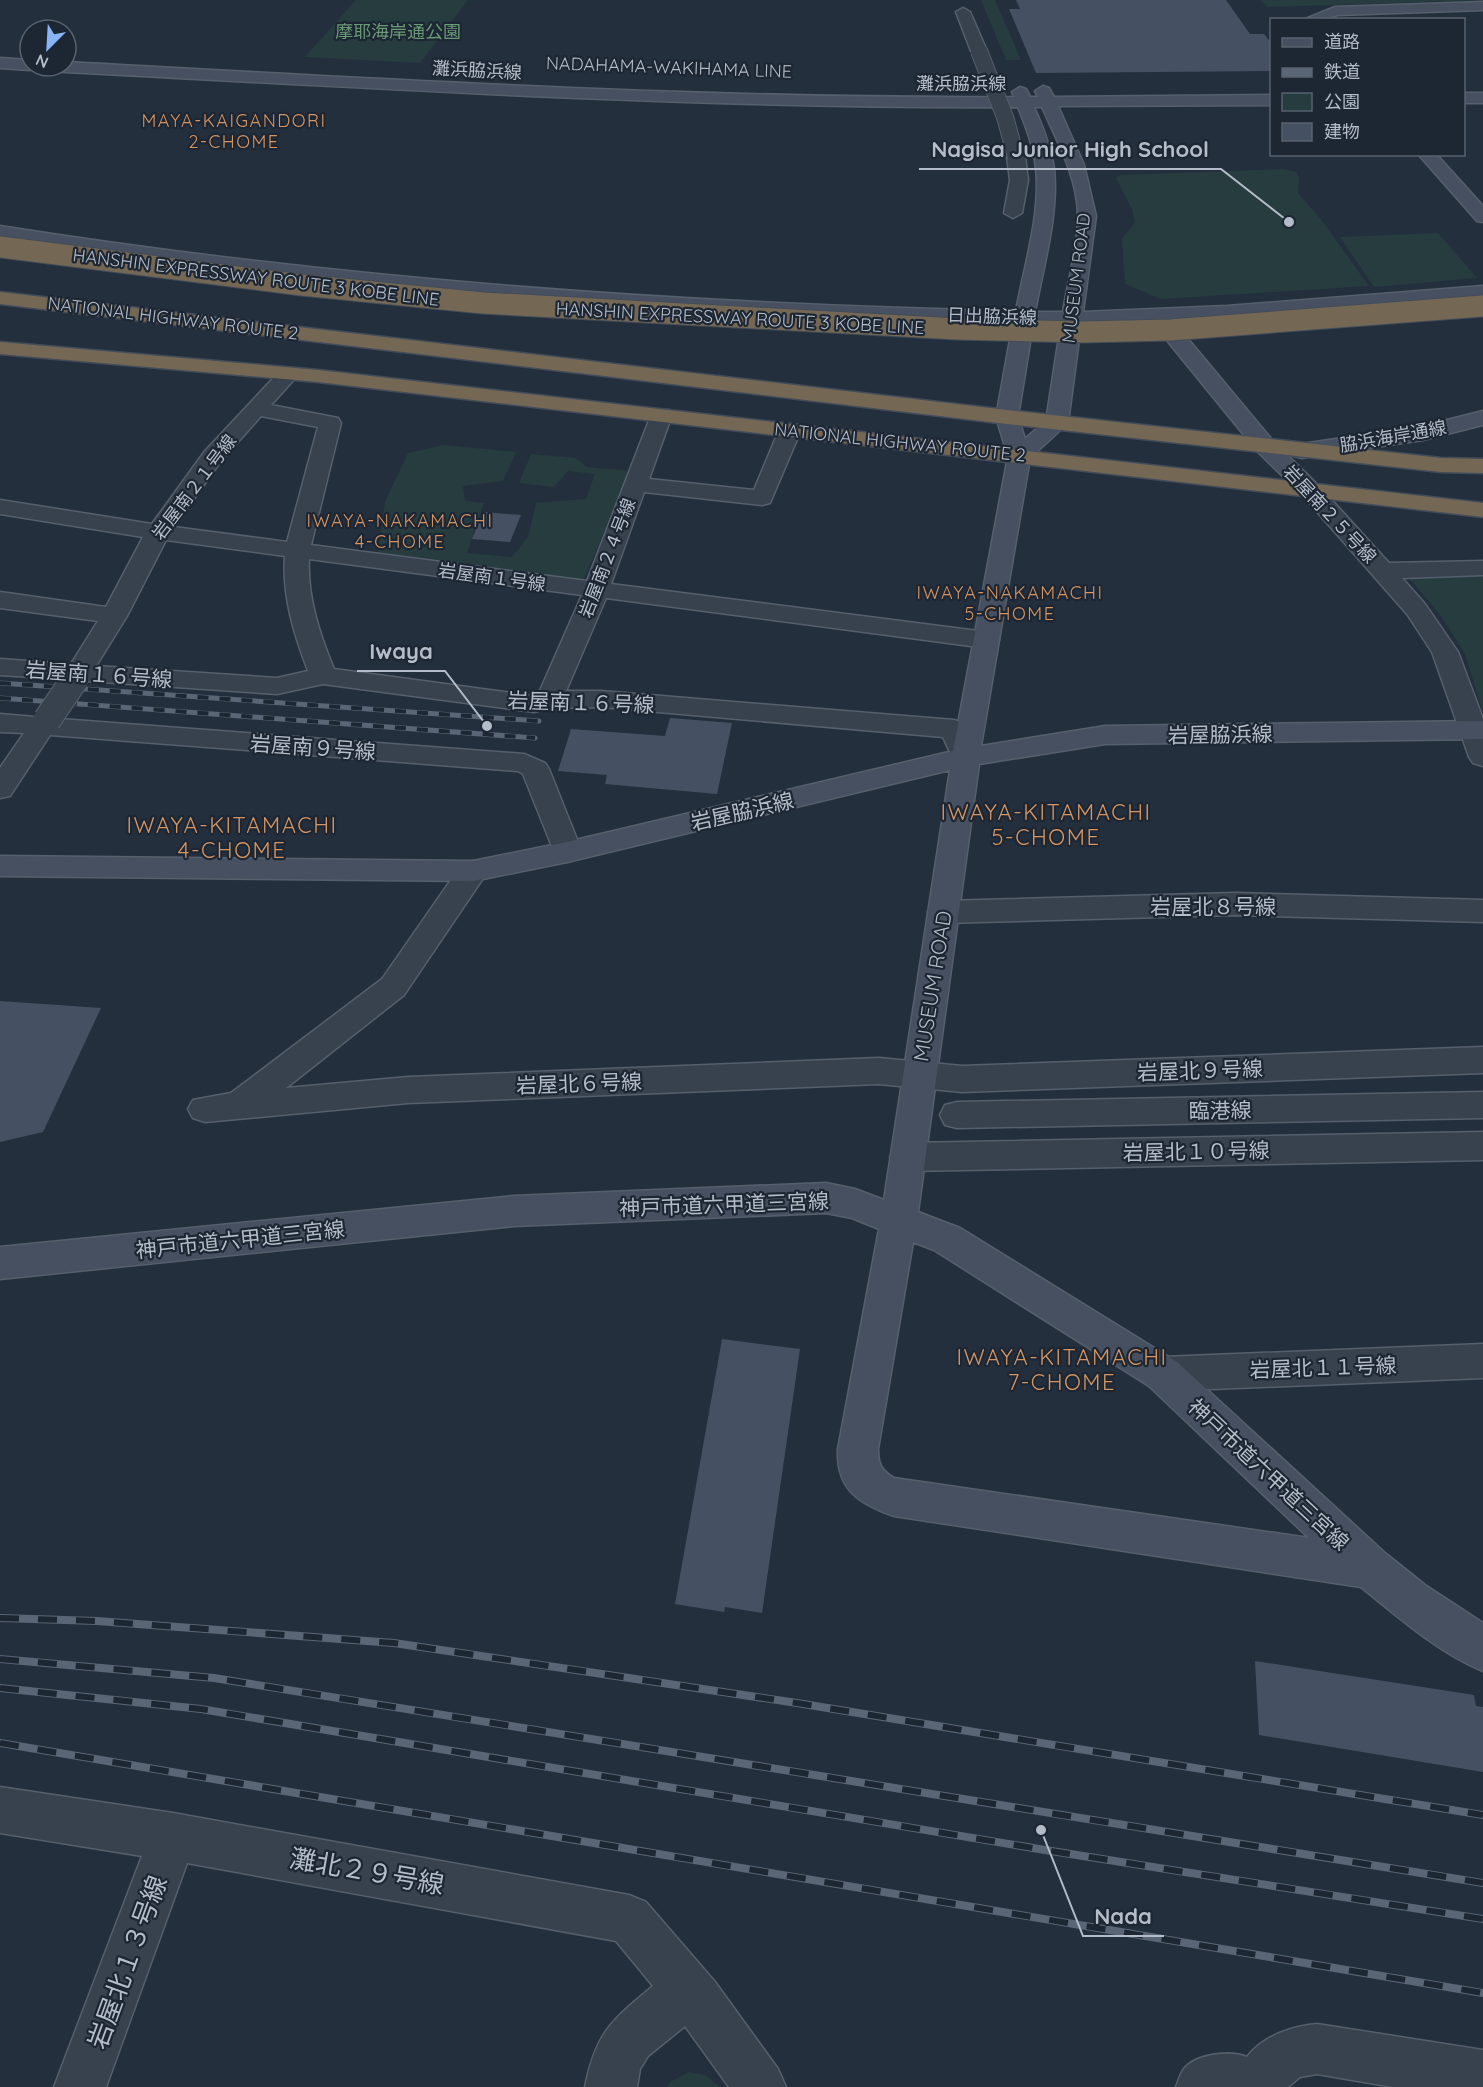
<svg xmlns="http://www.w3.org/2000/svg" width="1483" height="2087" font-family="Quicksand,'Noto Sans JP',sans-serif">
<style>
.green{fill:#263c3f}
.building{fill:#455162}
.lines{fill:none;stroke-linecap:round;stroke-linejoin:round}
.street-casing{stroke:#565f6c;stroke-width:3}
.secondary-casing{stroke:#565f6c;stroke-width:3}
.highway-casing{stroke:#434c59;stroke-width:3}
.street{fill:#38414e;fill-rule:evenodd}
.secondary{fill:#465061;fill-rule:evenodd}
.highway{fill:#746855;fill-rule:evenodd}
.rail-far1-casing{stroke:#5a6575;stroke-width:5}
.rail-casing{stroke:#5a6575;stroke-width:8}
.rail-far1{stroke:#1d2633;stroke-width:4;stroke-dasharray:11;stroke-linecap:butt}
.rail{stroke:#1d2633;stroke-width:6;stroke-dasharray:19;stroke-linecap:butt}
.street-bridge-far1-casing{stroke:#565f6c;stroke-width:18;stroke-linecap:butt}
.street-bridge-casing{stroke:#565f6c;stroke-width:29;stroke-linecap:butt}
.highway-bridge-casing{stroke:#434c59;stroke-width:23;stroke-linecap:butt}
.street-bridge-far1{stroke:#38414e;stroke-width:16}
.street-bridge{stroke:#38414e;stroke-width:27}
.highway-bridge{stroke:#746855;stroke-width:21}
.labels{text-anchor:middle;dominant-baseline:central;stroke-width:4.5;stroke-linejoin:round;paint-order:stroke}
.far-park-label{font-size:18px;fill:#6b9a76;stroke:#1d2633}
.far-street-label{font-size:18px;fill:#b4bcc9;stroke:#1d2633}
.far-neighbourhood-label{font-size:18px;letter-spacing:1.5px;fill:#d59563;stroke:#1d2633}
.street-label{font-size:21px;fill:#b4bcc9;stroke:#1d2633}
.neighbourhood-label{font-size:22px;letter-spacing:1.5px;fill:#d59563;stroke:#1d2633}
.near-street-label{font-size:26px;fill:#b4bcc9;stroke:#1d2633}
.leader{fill:none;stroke:#b4bcc9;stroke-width:2}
.callout-dot{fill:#b4bcc9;stroke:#1d2633;stroke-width:2}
.callout-label{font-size:22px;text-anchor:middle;font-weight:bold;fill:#b4bcc9;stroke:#1d2633;stroke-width:4.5;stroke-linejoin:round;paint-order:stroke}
</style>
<rect width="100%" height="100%" fill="#242f3e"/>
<!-- green -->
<g class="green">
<path d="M356,0H468L420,63L305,57Z"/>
<path d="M981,0H995L1021,60H1006Z"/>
<path d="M1261,0H1482L1267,7Z"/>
<path d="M1283,169L1296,172L1299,179L1298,193L1323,222L1369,286L1161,299L1125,284L1122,239L1135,222L1132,209L1116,178L1121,175Z"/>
<path d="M1438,233L1477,278L1374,287L1340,237Z"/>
<path d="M444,445L516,452L503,481L463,486L465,501L484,503L467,553L512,557L528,537L536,503L586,499L595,474L568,471L554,487L519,483L531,454L575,458L587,467L631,471L582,583L378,554L385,502L408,453Z"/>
<path d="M1483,572V710H1482L1465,654L1441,616L1405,573Z"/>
<path d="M689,2072L705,2075L720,2087H667L670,2082Z"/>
</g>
<!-- building -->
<g class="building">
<path d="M1016,0H1226L1250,34H1264L1272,44V71L1036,73L1009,9H1020Z"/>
<path d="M483,512L521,515L510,542L472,539Z"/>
<path d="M670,718L732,723L717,794L605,784L607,775L558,771L571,729L665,736Z"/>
<path d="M0,1001L101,1008L43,1132L0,1142Z"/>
<path d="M722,1339L800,1349L762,1613L725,1607L724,1612L675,1604Z"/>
<path d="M1255,1661L1474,1695L1476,1706L1483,1707V1772L1259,1735Z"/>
</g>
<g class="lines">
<!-- street casing -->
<g class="street-casing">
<g id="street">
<path d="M963,8L970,12L987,51L984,54H974L971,51L956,12Z"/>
<path d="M1016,152L1025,157L1028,180L1022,213L1013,218L1004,213L1010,180L1007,157Z"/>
<path d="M288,368L295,370L299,374L271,405L338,418L341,423L311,545L587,581L653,410H669L672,415L649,479L754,490L779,430L782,425H798L801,430L770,503L762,505L644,492L611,584L986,632L995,635L999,640L995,645L986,648L606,598L566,691H601L954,720L964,723L979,757L975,763L965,766L955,763L943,737L601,707L550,708L534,712L323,684L277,694L87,681L84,685L75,687L66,685L62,679L0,675V659L71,664L98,621L0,608V592L106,607L143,537L0,514V500L152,524L205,451L281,370ZM261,416L318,427L287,542L174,527L221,461ZM166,540L285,556C282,596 294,634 308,671L277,678L96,666L127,616ZM309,559L582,595L538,695L534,696L334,669C320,635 307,597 309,559Z"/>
<path d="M1312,485L1320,487L1389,563L1483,561V575L1402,578L1425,604L1458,652L1483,719V766L1473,763L1469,757L1432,652L1407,614L1304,497L1300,492L1304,487Z"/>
<path d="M47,712L57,714L60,719L524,754L545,763L549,769L582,852L577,859L567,862L557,859L523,774L518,771L50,735L10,796L0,798V768L24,733L0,732V714L35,717Z"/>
<path d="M473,861L484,864L488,871L404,995L286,1088L408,1077L879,1058L962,1066L1483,1047V1073L962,1092L879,1084L408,1103L205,1122L193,1118L188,1109L193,1100L231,1093L382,979L462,864Z"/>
<path d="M1236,893L1483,900V922L1236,915L943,923L932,920L928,912L932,904L943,901Z"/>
<path d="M1483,1092V1118L957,1128L945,1125L940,1115L945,1105L957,1102Z"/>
<path d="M1483,1132V1160L908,1171L896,1167L890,1157L896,1147L908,1143Z"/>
<path d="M1483,1344V1378L1163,1391L1149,1386L1144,1374L1149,1362L1163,1357Z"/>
<path d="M0,1787L173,1813L629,1895L646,1902L715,1982L778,2069L786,2087H729L685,2026L648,2056L640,2069L637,2087H585C596,2032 612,2020 653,1986L616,1941L187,1863L106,2087H54L142,1856L0,1833Z"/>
<path d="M1317,2024L1483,2050V2087H1393L1317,2074L1300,2077L1288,2087H1176C1178,2082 1180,2074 1184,2069C1195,2054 1231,2050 1247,2057C1263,2036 1292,2026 1317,2024Z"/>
</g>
</g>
<!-- secondary casing -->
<g class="secondary-casing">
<g id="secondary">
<path d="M1483,2V10L1337,15L1325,20H1303L1335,7Z"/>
<path d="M0,58L30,60V66H37L30,70L0,68Z"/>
<path d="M66,62C382,79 698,99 1014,97L1012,92L1020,87L1026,89L1030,97H1038L1035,91L1043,86L1049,88L1054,97L1272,95V105L1058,106L1084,165L1096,216L1083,312L1227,306L1483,286V298L1173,321L1273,441L1320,487L1324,492L1320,497H1304L1257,451L1152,322L1081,324L1068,423L1030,458L981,746L1105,726L1483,721V739L1105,744L979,764L918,1212L960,1228L1177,1362L1385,1553L1425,1585L1483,1623V1671C1439,1653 1398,1617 1361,1587L894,1516C860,1504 836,1490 838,1449L879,1229L852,1218L826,1213L514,1226L0,1279V1247L514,1196L826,1183L855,1189L884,1200L950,770L567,862L473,881L0,876V856L473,861L567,842L953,751L1008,456L996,417L1013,323C675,316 335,291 0,238V226C335,279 676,304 1016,311C1024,267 1041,213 1036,169C1034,147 1026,127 1018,107C694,109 371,88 48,71L40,66H66ZM1034,107H1042C1057,141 1078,178 1078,216C1078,247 1068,281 1063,312H1035C1043,268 1059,213 1054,169C1051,147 1043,127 1034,107ZM1033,324H1061L1046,421L1025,439L1018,417ZM913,1242L934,1250L1149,1386L1309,1538L894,1478C881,1470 878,1464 878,1449Z"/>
<rect x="1464" y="93" width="19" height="10"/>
<path d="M1418,154H1436L1483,206V222L1477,221Z"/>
<path d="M1483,411V425L1423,440L1302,458L1294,456L1291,451L1294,446L1302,444L1423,426Z"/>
</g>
</g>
<!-- highway casing -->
<g class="highway-casing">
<g id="highway">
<path d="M0,292L1007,410L1441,458L1483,459V473L1441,472L1007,424L0,304Z"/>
<path d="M0,342L318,370L1483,503V517L318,382L0,354Z"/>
</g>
</g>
<!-- street -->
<use href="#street" class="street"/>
<!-- secondary -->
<use href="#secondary" class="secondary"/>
<!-- highway -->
<use href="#highway" class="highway"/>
<!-- rail-far1 casing -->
<g class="rail-far1-casing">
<g id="rail-far1">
<path d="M0,683L539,721"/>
<path d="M0,698L535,738"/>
</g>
</g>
<!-- rail casing -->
<g class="rail-casing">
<g id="rail">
<path d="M0,1618L97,1621L394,1643L797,1703L1483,1815"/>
<path d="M0,1659L214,1678L1483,1883"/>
<path d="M0,1688L201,1709L1045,1850L1483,1919"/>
<path d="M0,1743L1483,1993"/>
</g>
</g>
<!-- rail-far1 -->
<use href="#rail-far1" class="rail-far1"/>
<!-- rail -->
<use href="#rail" class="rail"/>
<!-- street-bridge-far1 casing -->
<g class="street-bridge-far1-casing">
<path id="street-bridge-far1" d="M979,51L1005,117L1016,157"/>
</g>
<!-- street-bridge casing -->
<g class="street-bridge-casing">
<path id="street-bridge" d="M47,720L75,679"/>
</g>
<!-- highway-bridge casing -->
<g class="highway-bridge-casing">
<path id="highway-bridge" d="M0,247L302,285L483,303L957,329L1083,332L1170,330L1483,306"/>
</g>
<!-- street-bridge-far1 -->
<use href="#street-bridge-far1" class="street-bridge-far1"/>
<!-- street-bridge -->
<use href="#street-bridge" class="street-bridge"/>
<!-- highway-bridge -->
<use href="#highway-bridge" class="highway-bridge"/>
</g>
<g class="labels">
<!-- far-park labels -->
<g class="far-park-label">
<text x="398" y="31">摩耶海岸通公園</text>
</g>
<!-- far-street labels -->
<g class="far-street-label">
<text transform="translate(669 67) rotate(2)">NADAHAMA-WAKIHAMA LINE</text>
<text transform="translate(477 70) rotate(3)">灘浜脇浜線</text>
<text x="961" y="83">灘浜脇浜線</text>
<text transform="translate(256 277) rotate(7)">HANSHIN EXPRESSWAY ROUTE 3 KOBE LINE</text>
<text transform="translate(1076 278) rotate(-83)">MUSEUM ROAD</text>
<text transform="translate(992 316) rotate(2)">日出脇浜線</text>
<text transform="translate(173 318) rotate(7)">NATIONAL HIGHWAY ROUTE 2</text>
<text transform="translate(740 318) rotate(3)">HANSHIN EXPRESSWAY ROUTE 3 KOBE LINE</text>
<text transform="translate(1393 436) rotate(-10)">脇浜海岸通線</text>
<text transform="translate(900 442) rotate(6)">NATIONAL HIGHWAY ROUTE 2</text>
<text transform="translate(194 487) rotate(-53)">岩屋南２１号線</text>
<text transform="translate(1330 514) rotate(47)">岩屋南２５号線</text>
<text transform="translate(607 558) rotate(-69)">岩屋南２４号線</text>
<text transform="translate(492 577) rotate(8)">岩屋南１号線</text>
</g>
<!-- far-neighbourhood labels -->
<g class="far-neighbourhood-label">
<text x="234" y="120">MAYA-KAIGANDORI<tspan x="234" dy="21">2-CHOME</tspan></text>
<text x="400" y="520">IWAYA-NAKAMACHI<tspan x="400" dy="21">4-CHOME</tspan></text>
<text x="1010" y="592">IWAYA-NAKAMACHI<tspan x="1010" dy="21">5-CHOME</tspan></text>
</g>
<!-- street labels -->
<g class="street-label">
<text transform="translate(99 674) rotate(4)">岩屋南１６号線</text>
<text transform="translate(581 702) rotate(2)">岩屋南１６号線</text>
<text transform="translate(1220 734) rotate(-1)">岩屋脇浜線</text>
<text transform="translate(313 747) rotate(4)">岩屋南９号線</text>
<text transform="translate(742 811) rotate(-13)">岩屋脇浜線</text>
<text x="1213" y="906">岩屋北８号線</text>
<text transform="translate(932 986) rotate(-81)">MUSEUM ROAD</text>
<text transform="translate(1200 1070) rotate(-2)">岩屋北９号線</text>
<text transform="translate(579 1083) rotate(-2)">岩屋北６号線</text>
<text transform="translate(1220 1110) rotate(-1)">臨港線</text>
<text transform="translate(1196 1151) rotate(-1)">岩屋北１０号線</text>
<text transform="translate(724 1204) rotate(-2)">神戸市道六甲道三宮線</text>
<text transform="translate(240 1239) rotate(-6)">神戸市道六甲道三宮線</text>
<text transform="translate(1323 1367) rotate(-2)">岩屋北１１号線</text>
<text transform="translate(1269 1474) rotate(43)">神戸市道六甲道三宮線</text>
</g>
<!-- neighbourhood labels -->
<g class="neighbourhood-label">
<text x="1046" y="812">IWAYA-KITAMACHI<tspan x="1046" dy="25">5-CHOME</tspan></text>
<text x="232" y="825">IWAYA-KITAMACHI<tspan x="232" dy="25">4-CHOME</tspan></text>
<text x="1062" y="1357">IWAYA-KITAMACHI<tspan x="1062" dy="25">7-CHOME</tspan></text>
</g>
<!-- near-street labels -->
<g class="near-street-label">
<text transform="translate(367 1871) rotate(10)">灘北２９号線</text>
<text transform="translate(127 1962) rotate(-70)">岩屋北１３号線</text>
</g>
</g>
<!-- callouts -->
<path class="leader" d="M1289 222L1221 169H919M487 726L445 671H357M1041 1830L1083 1936H1164"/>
<g class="callout-dot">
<circle cx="1289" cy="222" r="6"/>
<circle cx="487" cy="726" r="6"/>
<circle cx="1041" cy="1830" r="6"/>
</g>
<g class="callout-label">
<text x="1070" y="157">Nagisa Junior High School</text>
<text x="401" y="659">Iwaya</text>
<text x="1123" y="1924">Nada</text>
</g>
<!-- legend -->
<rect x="1270" y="18" width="195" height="138" fill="#1d2633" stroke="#59626f" stroke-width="1.5"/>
<rect x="1282" y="38" width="30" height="9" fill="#465061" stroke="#59626f" stroke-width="1.5"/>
<text x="1324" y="48" font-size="18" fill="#b4bcc9">道路</text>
<rect x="1282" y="68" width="30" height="9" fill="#5a6575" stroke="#59626f" stroke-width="1.5"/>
<text x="1324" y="78" font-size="18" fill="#b4bcc9">鉄道</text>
<rect x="1282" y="93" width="30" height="18" fill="#263c3f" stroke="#59626f" stroke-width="1.5"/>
<text x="1324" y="108" font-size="18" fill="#b4bcc9">公園</text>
<rect x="1282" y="123" width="30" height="18" fill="#455162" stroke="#59626f" stroke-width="1.5"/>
<text x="1324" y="138" font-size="18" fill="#b4bcc9">建物</text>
<!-- north arrow -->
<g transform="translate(48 48) rotate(204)"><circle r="28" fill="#1d2633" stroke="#59626f" stroke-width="1.5"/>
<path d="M0-4.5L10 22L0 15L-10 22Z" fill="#8ab4f8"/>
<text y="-9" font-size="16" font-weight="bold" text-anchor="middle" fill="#b4bcc9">N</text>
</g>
</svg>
